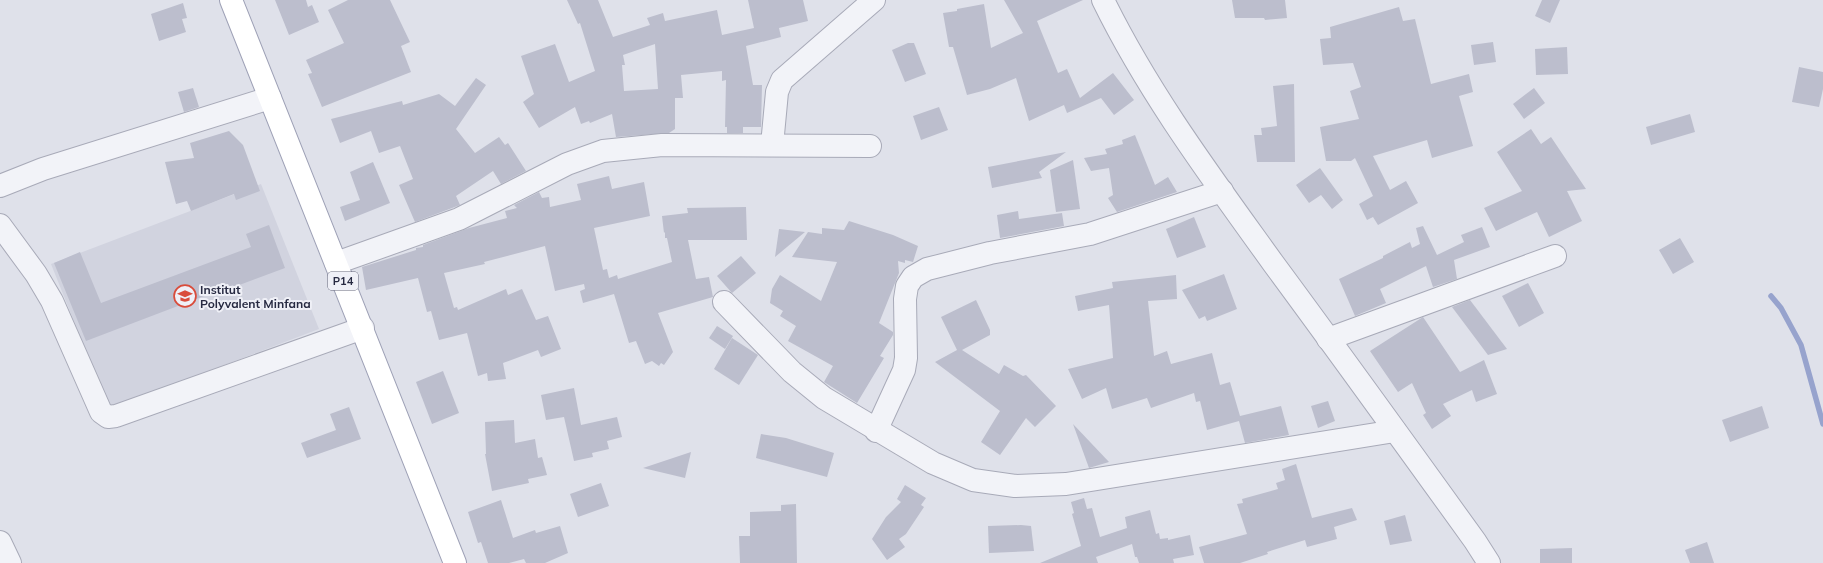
<svg xmlns="http://www.w3.org/2000/svg" width="1823" height="563" font-family="Mulish,sans-serif">
<style>
.built{fill:#d1d3df}
.lines{fill:none;stroke-linecap:round;stroke-linejoin:round}
.stream{stroke:#97a3cd;stroke-width:5.5}
.building{fill:#bcbecd;fill-rule:evenodd}
.minor-casing{stroke:#a8aab8;stroke-width:24}
.major-casing{stroke:#9ea1b6;stroke-width:24}
.minor{stroke:#f2f3f8;stroke-width:22}
.major{stroke:#fff;stroke-width:22}
.labels{text-anchor:middle;dominant-baseline:central;stroke-width:4;stroke-linejoin:round;paint-order:stroke}
.shield{fill:#eff0f7;stroke:#636578;stroke-width:1}
.shield-label{font-size:11px;font-weight:bold;fill:#272a42}
.poi-label{font-size:12px;font-weight:bold;fill:#272a42;stroke:#eff0f7;text-anchor:start}
</style>
<rect width="100%" height="100%" fill="#dfe1ea"/>
<!-- built -->
<path class="built" d="M261,184L319,329L109,409L51,264Z"/>
<g class="lines">
<!-- stream -->
<path class="stream" d="M1771,296L1781,308L1801,345L1823,424"/>
</g>
<!-- building -->
<g class="building">
<path d="M275,0H306L308,7L312,5L319,22L289,35Z"/>
<path d="M348,0H390L410,42L401,46L411,72L322,107L308,74L312,73L306,60L344,43L328,10Z"/>
<path d="M567,0H598L613,37L650,25L647,18L663,13L665,21L717,10L722,35L754,28L748,0H803L808,21L779,28L781,37L746,46L753,85H762L761,127H743V133H727V127H725L726,80L722,81V71L681,75L683,98H675V129L669,133L616,137L612,114L590,123L589,121L581,124L575,107L539,128L523,102L534,94L521,56L555,44L569,82L595,71L580,23L578,24ZM655,44L658,89L624,91L622,65H625L623,55Z"/>
<path d="M1004,0H1083L1037,21L1058,73L1067,69L1080,98L1113,73L1134,100L1114,115L1101,98L1067,113L1064,105L1029,121L1016,78L990,89L967,95L953,47H949L943,13L957,11V9L984,4L991,48L1023,33Z"/>
<path d="M1232,0H1285L1287,18L1265,20L1264,18H1235Z"/>
<path d="M1542,0H1560L1550,23L1535,16Z"/>
<path d="M183,3L187,18L182,19L186,32L159,41L151,14Z"/>
<path d="M1399,7L1403,21L1415,19L1431,84L1469,74L1473,92L1459,96L1473,146L1432,158L1427,140L1373,156L1390,190L1406,181L1418,203L1378,225L1373,217L1367,220L1359,204L1373,196L1355,158L1351,161H1326L1320,127L1359,119L1350,91L1361,87L1353,63L1323,65L1320,39L1331,38L1330,27Z"/>
<path d="M1493,42L1496,62L1474,65L1471,45Z"/>
<path d="M908,43H914L926,74L905,82L892,50Z"/>
<path d="M1567,47L1568,74L1536,75L1535,49Z"/>
<path d="M1799,67L1823,72V89L1819,107L1792,102Z"/>
<path d="M476,78L486,85L456,129L475,153L499,137L505,145L508,143L526,171L501,184L493,171L456,196L460,205L415,222L399,185L413,179L400,146L379,153L371,131L340,143L331,119L402,101L403,105L439,94L455,106Z"/>
<path d="M1294,84L1295,162H1257L1254,135H1262L1261,128L1277,126L1273,86Z"/>
<path d="M193,88L199,107L184,112L178,92Z"/>
<path d="M1534,88L1545,103L1524,119L1513,104Z"/>
<path d="M939,107L948,130L921,140L913,116Z"/>
<path d="M1690,114L1695,132L1651,145L1646,127Z"/>
<path d="M1531,129L1541,144L1551,137L1586,189L1567,191L1582,221L1549,237L1537,212L1496,231L1484,208L1522,191L1497,152Z"/>
<path d="M229,131L243,145L260,191L236,200L234,194L191,211L187,201L176,204L165,162L194,158L190,143Z"/>
<path d="M1135,135L1155,185L1168,177L1177,192L1117,212L1108,198L1113,195L1109,168L1091,171L1084,158L1107,154L1105,149L1123,144L1122,140Z"/>
<path d="M1066,152L1039,172L1042,178L992,188L988,167Z"/>
<path d="M1073,160L1080,209L1056,212L1050,170Z"/>
<path d="M373,162L390,203L345,221L340,207L360,200L350,172Z"/>
<path d="M1320,168L1343,200L1332,209L1321,195L1309,203L1296,185Z"/>
<path d="M609,176L612,189L644,182L650,216L594,228L603,270L607,269L609,278L617,275L618,279L672,262L667,238H665V232L664,233L662,216L688,213L687,208L746,207L747,240H688L696,279L709,277L713,297L658,313L673,352L664,365L661,363L659,366L652,361L645,364L636,341L629,343L614,294L583,303L580,291L585,289L584,284L555,291L545,246L484,262L485,264L444,273L454,308L457,307L458,310L506,289L508,295L522,289L536,320L548,316L561,349L541,357L538,350L503,363L506,379L488,381L487,373L478,376L467,333L439,340L431,311L427,312L418,278L366,290L362,267L416,250V248L423,247V245L469,228L507,218L505,211L517,208L514,205L539,192L542,198L549,197L550,207L581,200L577,184Z"/>
<path d="M1018,211L1019,219L1062,213L1064,226L1000,238L997,215Z"/>
<path d="M1194,217L1206,247L1177,258L1166,229Z"/>
<path d="M849,221L893,235L918,246L913,262L905,260V263L898,261L899,273L879,323L893,332V335L880,356L884,358L857,403L824,382L833,366L788,341L796,326L780,316L783,311L770,303L772,289L780,275L821,301L837,262L792,257L808,232L822,234V228L844,230Z"/>
<path d="M269,225L285,268L234,287L233,285L86,341L54,263L80,252L101,303L251,247L246,234Z"/>
<path d="M1423,226L1437,255L1464,242L1461,235L1482,227L1490,247L1454,260L1457,279L1433,287L1426,266L1380,289L1386,303L1355,316L1339,279L1383,258V256L1410,242L1412,248L1420,244L1416,228Z"/>
<path d="M779,229L805,232L775,257Z"/>
<path d="M1680,238L1694,262L1673,274L1659,250Z"/>
<path d="M741,256L756,273L732,293L717,276Z"/>
<path d="M1224,274L1237,309L1207,321L1205,316L1199,319L1182,290Z"/>
<path d="M1176,275L1177,299L1148,301L1154,356L1167,351L1171,364L1212,353L1220,385L1230,382L1240,416L1281,406L1289,435L1245,443L1239,421L1207,430L1200,401L1196,402L1194,393L1151,408L1147,398L1112,409L1106,388L1082,399L1068,369L1113,358L1109,305L1078,311L1075,296L1113,288L1112,282Z"/>
<path d="M1528,283L1544,313L1519,327L1502,296Z"/>
<path d="M976,300L990,330V335L962,350L999,374L1004,365L1023,376L1026,375L1056,406L1035,427L1026,418L1000,455L981,442L1000,411L935,362L957,350L941,317Z"/>
<path d="M1470,300L1507,349L1488,355L1452,307Z"/>
<path d="M1423,317L1460,372L1484,360L1497,394L1476,402L1472,390L1443,404L1451,416L1432,429L1423,415L1426,413L1412,383L1398,392L1370,351Z"/>
<path d="M717,326L733,336L725,349L709,338Z"/>
<path d="M732,338L758,355L739,385L714,369Z"/>
<path d="M443,371L459,413L432,424L416,382Z"/>
<path d="M574,388L581,425L617,417L622,437L607,441L609,449L592,453L593,457L574,461L564,417L546,420L541,395Z"/>
<path d="M1328,401L1335,421L1318,428L1311,406Z"/>
<path d="M1762,406L1769,428L1730,442L1722,420Z"/>
<path d="M349,407L361,439L307,458L301,443L336,430L330,414Z"/>
<path d="M514,420L515,443L535,439L538,458L542,457L547,475L528,479L529,483L492,491L485,454H486L485,422Z"/>
<path d="M1073,424L1109,462L1089,468Z"/>
<path d="M761,434L786,438L834,453L827,477L756,458Z"/>
<path d="M691,452L685,478L643,468Z"/>
<path d="M1296,464L1312,518L1352,508L1357,520L1334,527L1337,539L1307,547L1305,540L1267,552L1268,554L1240,563H1204L1199,547L1247,534L1237,504L1243,503L1242,499L1278,489L1276,483L1285,480L1282,469Z"/>
<path d="M601,483L609,506L578,517L570,494Z"/>
<path d="M905,485L926,498L921,505L924,507L906,534L899,539L905,547L887,560L872,539L886,517L901,502L897,499Z"/>
<path d="M1084,498L1087,509L1092,508L1100,537L1127,528L1125,517L1150,510L1156,534L1159,533L1160,539L1168,538V540L1190,535L1194,555L1173,559L1174,563H1139L1137,557H1135L1132,544L1096,557L1098,563H1040L1081,546L1072,514L1074,513L1071,502Z"/>
<path d="M501,500L513,538L535,530L536,533L560,526L568,553L545,563H526L524,559L509,563H488L481,542L478,543L468,512Z"/>
<path d="M796,504L797,563H740L739,536H750V512L781,511V505Z"/>
<path d="M1405,515L1412,541L1390,545L1384,521Z"/>
<path d="M1021,525L1031,526L1034,551L989,553L988,526Z"/>
<path d="M1707,542L1714,563H1690L1685,550Z"/>
<path d="M1572,548V563H1540V549Z"/>
</g>
<g class="lines">
<!-- minor casing -->
<g class="minor-casing">
<g id="minor">
<path d="M1103,0C1149,94 1212,178 1273,263C1341,355 1408,448 1475,541L1489,563"/>
<path d="M772,145L777,92L782,80L874,0"/>
<path d="M0,186L43,169L270,98"/>
<path d="M0,225L36,274L52,301L101,412L108,417L116,416L363,328"/>
<path d="M336,263L459,219L567,164L603,151L662,145L870,146"/>
<path d="M724,302L792,372L824,398L933,463L973,480L1015,486L1066,484L1395,431"/>
<path d="M1328,339L1555,256"/>
<path d="M876,431L904,370L906,358L905,299L907,286L913,277L927,269L990,253L1090,234L1222,191"/>
<path d="M0,542L10,563"/>
</g>
</g>
<!-- major casing -->
<g class="major-casing">
<path id="major" d="M231,0L455,563"/>
</g>
<!-- minor -->
<use href="#minor" class="minor"/>
<!-- major -->
<use href="#major" class="major"/>
</g>
<!-- icons -->
<defs>
<g id="school-ring" transform="scale(1.15)"><circle r="9.5" fill="#eff0f7" stroke="#d94c3b" stroke-width="1.5"/><path d="M0-5L7-2L0 1L-7-2ZM-4 1L0 2.5L4 1V4Q0 6-4 4Z" fill="#d94c3b"/></g>
</defs>
<g fill-rule="evenodd">
<use href="#school-ring" x="185" y="296"/>
</g>
<g class="labels">
<!-- shield labels -->
<rect class="shield" x="328" y="272" width="30" height="18" rx="3"/>
<g class="shield-label">
<text x="343" y="281">P14</text>
</g>
<!-- poi labels -->
<g class="poi-label">
<text x="200" y="289">Institut<tspan x="200" dy="14">Polyvalent Minfana</tspan></text>
</g>
</g>
</svg>
